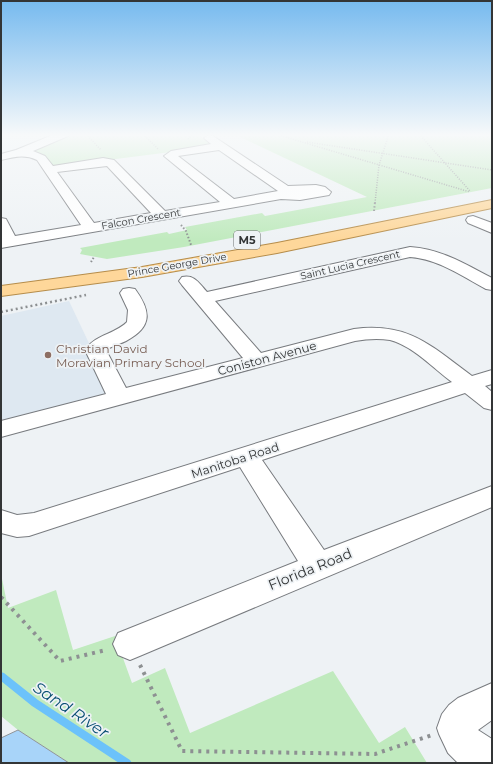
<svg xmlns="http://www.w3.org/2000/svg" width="493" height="764" font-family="Montserrat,sans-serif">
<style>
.built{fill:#dee8f1}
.green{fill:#c0eabe}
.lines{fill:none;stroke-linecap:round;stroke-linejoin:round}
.stream{fill:#6cc2fa;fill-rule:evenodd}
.building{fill:#a8d4f9;stroke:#909497}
.minor-casing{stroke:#787b7f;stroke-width:2}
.major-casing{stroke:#b68d4b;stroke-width:2}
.path-far3{stroke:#8d9092;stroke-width:1.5;stroke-dasharray:1 1.5;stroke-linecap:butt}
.path-far2{stroke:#8d9092;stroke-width:2;stroke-dasharray:1.5 2;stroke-linecap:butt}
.path-far1{stroke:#8d9092;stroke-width:2.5;stroke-dasharray:2 3;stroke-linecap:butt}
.path{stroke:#8d9092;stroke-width:4;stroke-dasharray:3 5;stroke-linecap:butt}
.minor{fill:#fff;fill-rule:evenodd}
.major{fill:#fed79a;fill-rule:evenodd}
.education-dot{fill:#8d6e63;stroke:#eef2f5;stroke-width:1.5}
.labels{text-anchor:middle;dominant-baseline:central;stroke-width:3.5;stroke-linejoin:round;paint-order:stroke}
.far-street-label{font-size:10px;fill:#333536;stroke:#eef2f5}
.shield{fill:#eef2f5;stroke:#6b6e6f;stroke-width:1}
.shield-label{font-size:11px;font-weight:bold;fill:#333536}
.education-label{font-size:12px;fill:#785e54;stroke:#eef2f5;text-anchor:start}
.street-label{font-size:12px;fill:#333536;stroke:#eef2f5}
.near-street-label{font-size:14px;fill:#333536;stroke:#eef2f5}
.near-water-label{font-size:16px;font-style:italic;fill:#084e73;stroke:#eef2f5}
</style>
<rect width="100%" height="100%" fill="#eef2f5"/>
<!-- built -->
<path class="built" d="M69,301L113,394L1,423V316Z"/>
<!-- green -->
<g class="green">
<path d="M70,134H196L214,144L210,147L53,167L29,151L61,136Z"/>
<path d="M234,134H492V188L184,247L107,259L80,254L82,250L80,248L167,232L169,234L187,230L185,227L262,213L265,216L367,197Z"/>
<path d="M1,574L8,608L56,590L73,650L115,636L132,683L165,668L190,733L333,671L379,743L405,727L427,763H69L18,730L1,716Z"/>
</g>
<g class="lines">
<!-- stream -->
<path class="stream" d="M1,672L4,673L38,700L130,760L132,763H119L32,706L1,681Z"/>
</g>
<!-- building -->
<path class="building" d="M18,730L69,763H1V738Z"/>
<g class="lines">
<!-- minor casing -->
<g class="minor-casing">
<g id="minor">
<path d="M55,134H69L68,136L33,151L45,156L53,166L103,158L114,160L165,211L220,202L164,156L171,151L211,144L204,138L209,135L213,136L288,186L316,185L325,187L331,192L329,195L300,200L281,199L1,248V218L6,219L15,236L81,225L37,160C24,154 15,157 1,160V154L16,150ZM219,150L278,191L234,199L178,156ZM107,166L151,213L94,223L57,172Z"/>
<path d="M473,216L492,223V233L468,223L466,220L468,217Z"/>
<path d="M410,247C441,249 465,264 492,278V290L486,289C462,276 438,259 410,257L215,301L261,353L354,329C409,322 431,346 472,376L492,370V384L485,386L492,392V410L484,408L465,393L262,460L324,550L492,486V507L142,655L130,660L118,655L113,644L118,633L298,561L240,467L29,536L17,537L1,533V510L17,515L34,513L452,382C433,368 413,346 390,340C378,338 366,339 355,341L1,437V421L106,394L86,352V349C95,335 115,334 127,322L128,310L120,293L123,289L129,288L135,289C151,311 153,327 126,341C120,344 112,346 106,350L126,388L243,358L182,285L179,281L182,277C194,274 199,283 207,292Z"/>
<path d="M492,683V720L478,730L492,739V763H458L448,753L439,734L437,728L442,714L449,705L458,698Z"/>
</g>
</g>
<!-- major casing -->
<g class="major-casing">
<path id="major" d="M492,200V208L277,253L142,277L1,296V286L142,267L277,243Z"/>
</g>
<!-- path-far3 -->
<g class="path-far3">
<path d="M86,134L101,150"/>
<path d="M143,134L159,150"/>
<path d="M266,134L282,136L470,192"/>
<path d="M419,134L470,191"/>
<path d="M188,139L193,134"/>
<path d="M307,142L492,170"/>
<path d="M375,203L379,165L389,134"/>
</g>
<!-- path-far2 -->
<g class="path-far2">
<path d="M374,211L375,202"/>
<path d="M181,225L186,231L191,245"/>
<path d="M91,262L94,257"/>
</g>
<!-- path-far1 -->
<path class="path-far1" d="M1,312L86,295"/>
<!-- path -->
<g class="path">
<path d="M1,597L60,661L106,650"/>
<path d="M140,665L182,751L375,754L432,735"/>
</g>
<!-- minor -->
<use href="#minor" class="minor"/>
<!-- major -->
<use href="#major" class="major"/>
</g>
<!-- sky -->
<linearGradient id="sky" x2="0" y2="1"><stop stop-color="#76baef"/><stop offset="0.56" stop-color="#f7f9fa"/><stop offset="1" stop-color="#f7f9fa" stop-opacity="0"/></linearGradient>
<rect width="493" height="241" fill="url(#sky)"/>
<!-- markers -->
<circle class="education-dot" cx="48" cy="355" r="4"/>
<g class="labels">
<!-- far-street labels -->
<g class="far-street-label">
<text transform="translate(141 219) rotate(-10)">Falcon Crescent</text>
<text transform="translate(177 265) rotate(-10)">Prince George Drive</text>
<text transform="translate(350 265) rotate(-13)">Saint Lucia Crescent</text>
</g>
<!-- shield labels -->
<rect class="shield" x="234" y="231" width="26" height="18" rx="3"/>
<g class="shield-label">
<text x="247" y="240">M5</text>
</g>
<!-- education labels -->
<g class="education-label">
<text x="56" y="348">Christian David<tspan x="56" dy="14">Moravian Primary School</tspan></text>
</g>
<!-- street labels -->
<g class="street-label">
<text transform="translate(267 358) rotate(-15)">Coniston Avenue</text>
<text transform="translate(235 460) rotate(-18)">Manitoba Road</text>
</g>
<!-- near-street labels -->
<g class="near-street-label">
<text transform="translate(310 569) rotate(-22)">Florida Road</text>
</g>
<!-- near-water labels -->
<g class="near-water-label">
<text transform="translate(71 710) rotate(34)">Sand River</text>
</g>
</g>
<!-- border -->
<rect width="493" height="764" fill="none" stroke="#333536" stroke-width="4"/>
</svg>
